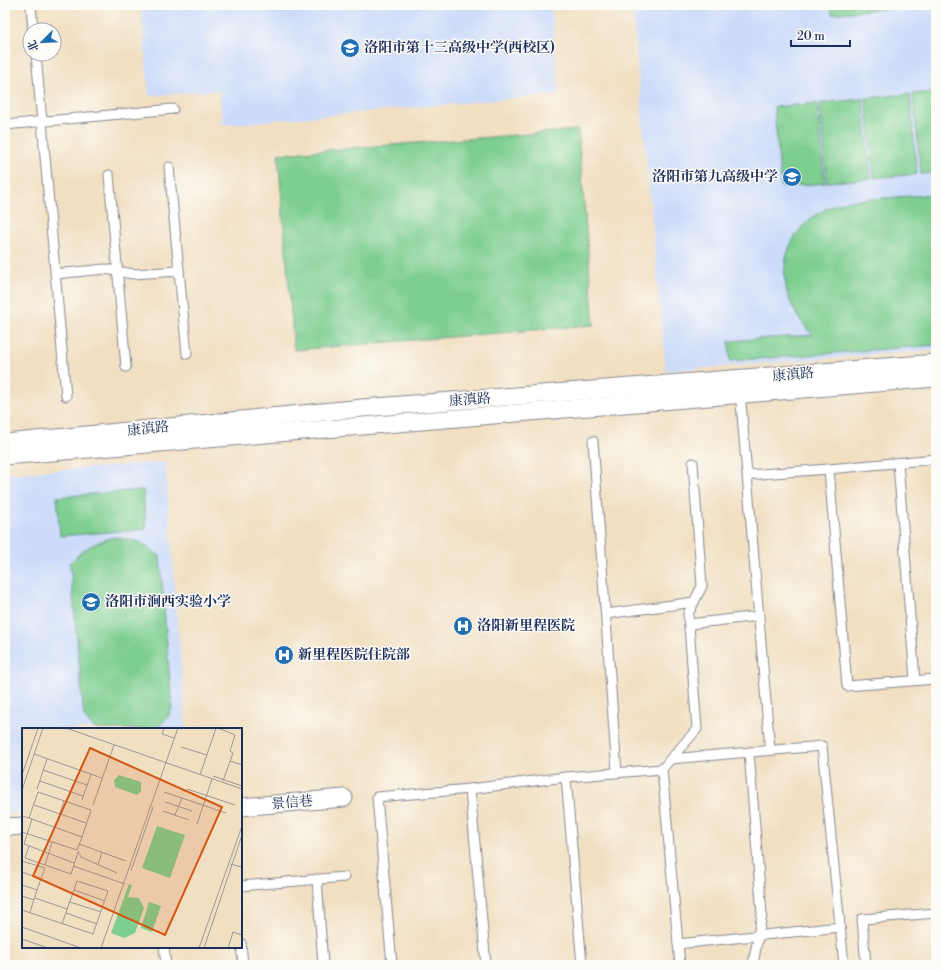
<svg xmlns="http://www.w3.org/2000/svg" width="941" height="970" font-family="'Libre Bodoni','Noto Serif SC',serif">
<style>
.built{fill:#ccdbf9}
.green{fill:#7dce8f;stroke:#4c7e76}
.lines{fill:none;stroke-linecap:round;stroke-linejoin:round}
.lane-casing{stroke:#868790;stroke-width:11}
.street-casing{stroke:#868790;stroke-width:19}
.lane{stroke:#fff;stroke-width:9}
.street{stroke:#fff;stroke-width:17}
.labels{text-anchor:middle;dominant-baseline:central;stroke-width:3;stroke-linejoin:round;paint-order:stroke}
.poi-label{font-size:14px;font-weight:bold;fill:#1b2f5e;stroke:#fdfcf7;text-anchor:start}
.street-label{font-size:14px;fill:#1b2f5e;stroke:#fdfcf7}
.inset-road{fill:none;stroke:#9b9999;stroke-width:1}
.view{fill:#d45514;fill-opacity:0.15;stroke:#d45514;stroke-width:2}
.inset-edge{fill:none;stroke:#1b2f5e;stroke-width:2}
</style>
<rect width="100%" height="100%" fill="#fdfcf7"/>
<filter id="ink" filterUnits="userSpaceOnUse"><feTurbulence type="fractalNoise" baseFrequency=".025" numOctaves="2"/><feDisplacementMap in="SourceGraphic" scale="8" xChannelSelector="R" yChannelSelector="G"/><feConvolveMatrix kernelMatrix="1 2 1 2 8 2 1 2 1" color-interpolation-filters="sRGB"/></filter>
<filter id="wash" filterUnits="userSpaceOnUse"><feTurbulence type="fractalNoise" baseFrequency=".012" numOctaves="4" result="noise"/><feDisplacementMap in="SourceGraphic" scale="16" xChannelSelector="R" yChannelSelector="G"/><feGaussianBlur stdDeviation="0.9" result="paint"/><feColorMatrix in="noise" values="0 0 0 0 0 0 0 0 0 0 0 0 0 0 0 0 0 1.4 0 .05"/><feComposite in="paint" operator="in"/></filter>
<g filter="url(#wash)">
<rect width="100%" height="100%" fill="#f1dfc1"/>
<!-- built -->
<g class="built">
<path d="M141,5H551L559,94L223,125L219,90L149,96Z"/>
<path d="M632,5H936V350L666,371Z"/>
<path d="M165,462L186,729H23V813L5,814V474Z"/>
</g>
<!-- green -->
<g class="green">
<path d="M831,5H900V7L832,14Z"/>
<path d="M936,92V173L921,174L913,94Z"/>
<path d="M910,94L917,174L874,178L866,98Z"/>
<path d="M863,99L871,179L827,182L820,103Z"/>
<path d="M817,103L825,183L781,187L774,107Z"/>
<path d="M578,130L594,325L294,350L278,154Z"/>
<path d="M936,194V345L730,361L729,341L813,335C765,287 779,220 846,201Z"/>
<path d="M143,490L146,529L60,536L57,497Z"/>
<path d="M115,537L139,542L160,556L172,708L167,718L156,729H95L84,717L70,563C84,548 95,542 115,537Z"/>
</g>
</g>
<g filter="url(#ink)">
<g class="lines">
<!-- lane casing -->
<g class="lane-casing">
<g id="lane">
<path d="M31,5L33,30"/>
<path d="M36,54L66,396"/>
<path d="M5,125L173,109"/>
<path d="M169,167L187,354"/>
<path d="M109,175L126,367"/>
<path d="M55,274L105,269L133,274L179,271"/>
<path d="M740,391L770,750"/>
<path d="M593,441L617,773"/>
<path d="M936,459L829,469L847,686L936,679"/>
<path d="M898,463L915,680"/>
<path d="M748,475L829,469"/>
<path d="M606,614L694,602"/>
<path d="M689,624L759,616"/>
<path d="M749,752L762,914L754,959V965"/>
<path d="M670,759L822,746L844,965"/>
<path d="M662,769L697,729L688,614L702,586L693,463"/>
<path d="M566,777L662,769L680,965"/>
<path d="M470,789L486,965"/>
<path d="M317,879L323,965"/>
<path d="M241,886L344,877"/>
<path d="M241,943L243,965"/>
<path d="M678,944L840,927"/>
<path d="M164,947L166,965"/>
<path d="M392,965L377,797L470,789L566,777L582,965"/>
<path d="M866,965L862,919L936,913"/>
</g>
</g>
<!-- street casing -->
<g class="street-casing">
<g id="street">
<path d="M5,443L363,408L936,363"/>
<path d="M5,456L936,378"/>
<path d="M241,807L344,798"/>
<path d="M5,827L23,826"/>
</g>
</g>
<!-- lane -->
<use href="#lane" class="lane"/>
<!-- street -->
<use href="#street" class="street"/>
</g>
</g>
<!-- icons -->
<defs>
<g id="school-disc" transform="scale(1)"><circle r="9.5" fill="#1f6fb2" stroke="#fdfcf7"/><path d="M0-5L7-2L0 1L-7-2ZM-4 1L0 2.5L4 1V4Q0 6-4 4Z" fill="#fff"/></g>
<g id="hospital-disc" transform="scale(1)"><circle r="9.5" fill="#1f6fb2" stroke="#fdfcf7"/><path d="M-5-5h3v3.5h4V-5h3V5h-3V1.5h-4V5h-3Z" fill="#fff"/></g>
</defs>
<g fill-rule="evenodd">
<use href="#school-disc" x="350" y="48"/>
<use href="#school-disc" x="792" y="177"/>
<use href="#school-disc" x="91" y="602"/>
<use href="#hospital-disc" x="463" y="626"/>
<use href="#hospital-disc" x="284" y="655"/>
</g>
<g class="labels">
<!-- poi labels -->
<g class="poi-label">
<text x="364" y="48">洛阳市第十三高级中学(西校区)</text>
<text x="778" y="177" text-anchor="end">洛阳市第九高级中学</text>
<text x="105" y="602">洛阳市涧西实验小学</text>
<text x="477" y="626">洛阳新里程医院</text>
<text x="298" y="655">新里程医院住院部</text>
</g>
<!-- street labels -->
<g class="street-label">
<text transform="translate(793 375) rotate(-5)">康滇路</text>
<text transform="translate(470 400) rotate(-4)">康滇路</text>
<text transform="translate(148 429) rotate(-6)">康滇路</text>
<text transform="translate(292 803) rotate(-5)">景信巷</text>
</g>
</g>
<!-- overview -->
<g transform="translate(22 728)">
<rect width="220" height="220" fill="#f1dfc1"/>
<path d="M97,47L119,54V63L115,67L93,59L92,52ZM135,98L163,107L148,150L120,140ZM107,156L110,157L106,169L117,170L122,180L113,205L102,210L89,205ZM127,174L139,178L130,204L119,200Z" fill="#7dce8f"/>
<path class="inset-road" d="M44,0L220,61M142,0L140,6L152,10M196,0L213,7L208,23L211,25L201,53M159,19L185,27M12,26L80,50M208,33L220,37M21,42L65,57M0,47L16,0M178,47L194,0M191,48L220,58M18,53L61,68M15,61L25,31M165,61L213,77M0,62L21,0M142,64L204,85M60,72L69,46M143,74L170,83M12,77L64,95M71,77L92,17M141,83L167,92M153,87L160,70M0,88L7,90L60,109L69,82L16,64L7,90M10,91L2,116L52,135M175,96L190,51M33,99L42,73M0,104L55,122L60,109M57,116L104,133M7,118L3,130L49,146L56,124M56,123L59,129L95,145M0,133L23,140L15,162L0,157M208,136L220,139M23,137L30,114M76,137L80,124M51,138L103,156M109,143L131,79M0,144L19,151M52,162L83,173M0,168L12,172M13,170L45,181M48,174L79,184M0,182L71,206L86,163L55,153L40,196M8,184L15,162M44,185L75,196M0,199L59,220M0,211L26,220M79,220L156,0M177,220L220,98M182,220L220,107M206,220L211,204L220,207"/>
<path class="view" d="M68,20L200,79L143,207L11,148Z"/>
<rect width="220" height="220" class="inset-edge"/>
</g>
<!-- margin -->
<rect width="941" height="970" fill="none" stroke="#fdfcf7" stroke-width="20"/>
<!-- north arrow -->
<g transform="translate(42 42) rotate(246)"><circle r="19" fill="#fdfcf7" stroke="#a3aaba"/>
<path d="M0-3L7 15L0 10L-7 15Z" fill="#1f6fb2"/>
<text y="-6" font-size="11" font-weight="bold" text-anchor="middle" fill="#1b2f5e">北</text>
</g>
<!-- scale -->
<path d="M791 40v6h59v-6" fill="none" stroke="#1b2f5e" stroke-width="2"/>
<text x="797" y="40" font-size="12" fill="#1b2f5e" stroke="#fdfcf7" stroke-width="3" paint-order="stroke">20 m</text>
</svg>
